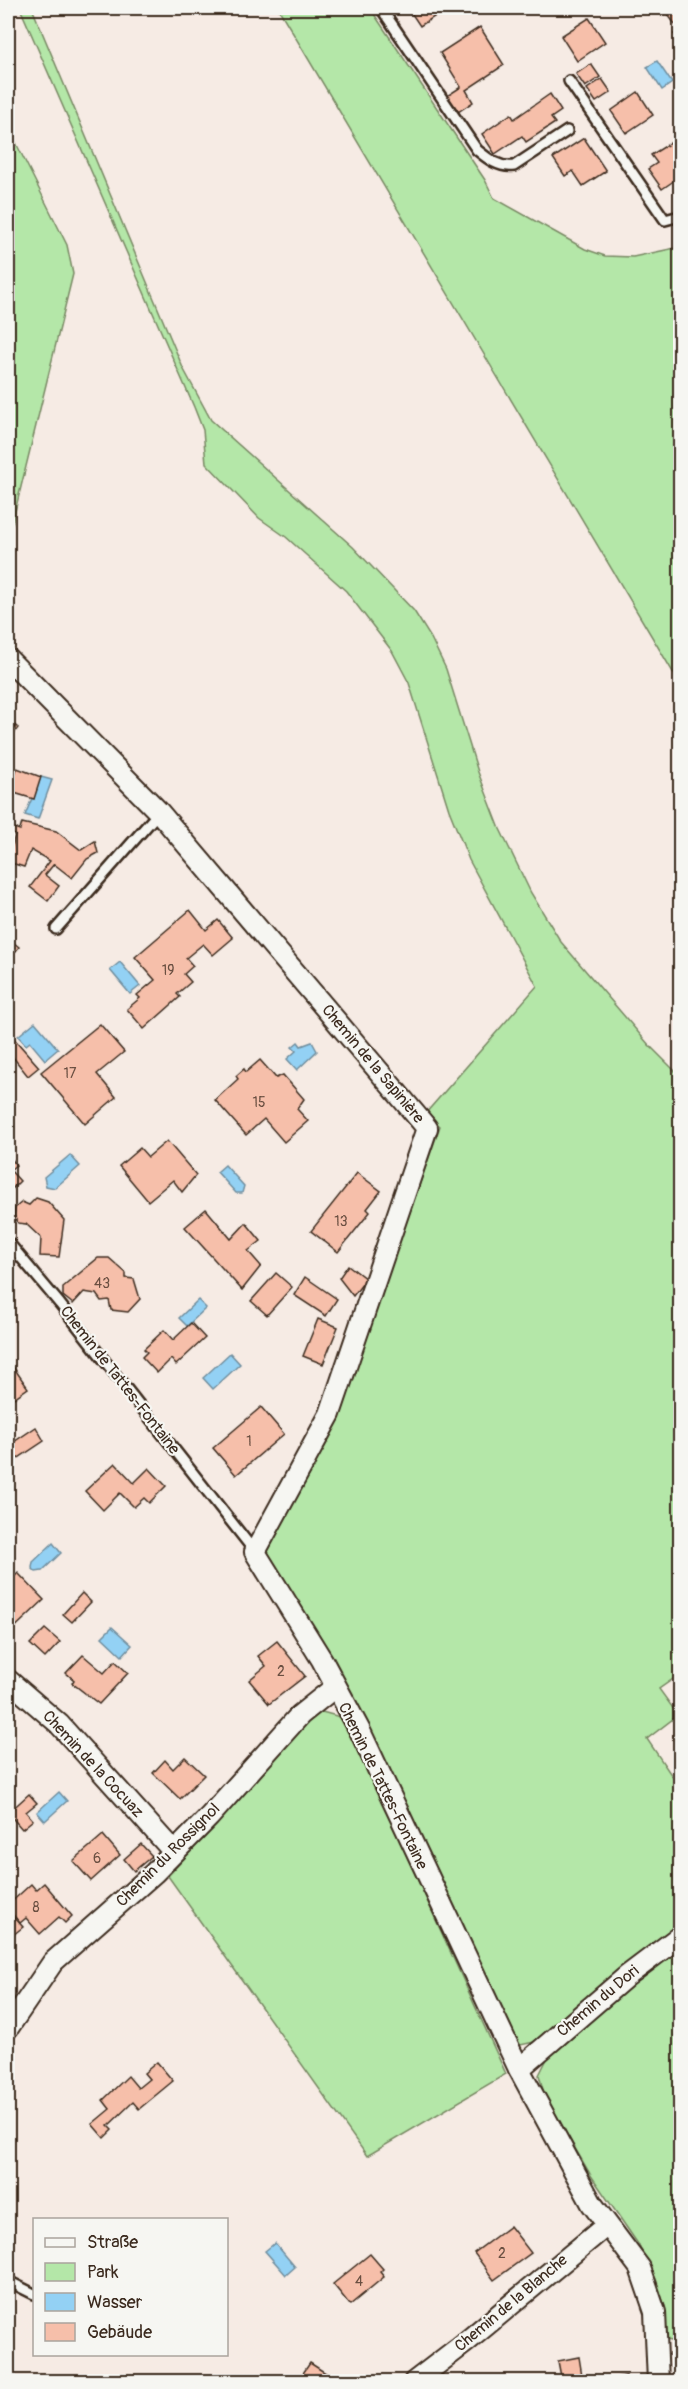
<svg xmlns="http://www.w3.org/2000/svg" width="688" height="2389" font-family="Pangolin,sans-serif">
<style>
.green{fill:#b4e7a8;stroke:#788863;stroke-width:1.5}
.water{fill:#93d1f4;stroke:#708e9e;stroke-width:1.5}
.building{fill:#f6bfaa;stroke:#3b2a1e;stroke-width:1.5}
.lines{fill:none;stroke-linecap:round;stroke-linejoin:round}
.service-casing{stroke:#3b2a1e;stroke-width:14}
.minor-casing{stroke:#3b2a1e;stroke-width:24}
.service{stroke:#f6f6f2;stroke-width:9}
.minor{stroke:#f6f6f2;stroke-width:20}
.labels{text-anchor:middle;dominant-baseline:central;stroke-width:4.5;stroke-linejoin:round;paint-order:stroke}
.number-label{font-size:14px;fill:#6a4f41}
.street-label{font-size:16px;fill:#3b2a1e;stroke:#f6f6f2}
</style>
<rect width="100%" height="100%" fill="#f6ebe4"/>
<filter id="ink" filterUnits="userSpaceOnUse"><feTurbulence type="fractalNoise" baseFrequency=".0167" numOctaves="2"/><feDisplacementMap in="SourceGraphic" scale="12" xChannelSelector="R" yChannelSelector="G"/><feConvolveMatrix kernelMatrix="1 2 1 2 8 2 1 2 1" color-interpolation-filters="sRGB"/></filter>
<g filter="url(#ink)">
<!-- green -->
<g class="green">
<path d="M20,8H32L183,368L211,420L353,547L414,611L431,638L446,669L478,772L500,829L531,893L561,942L649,1045L680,1076V1674L659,1689L678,1715L647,1739L680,1788V1925L609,1977L534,2042L516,2046L356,1702L308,1622L261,1551L309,1476L340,1412L440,1126L425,1114L537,986L469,860L449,810L409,683L392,651L346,591L286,537L259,518L206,463L203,430L194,407Z"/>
<path d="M278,8H370L485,180L494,198L585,249L605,256L633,257L680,247V684Z"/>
<path d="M8,127L67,245L73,274L8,540Z"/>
<path d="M322,1712L340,1717L349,1729L506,2074L367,2156L168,1876L314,1714Z"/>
<path d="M680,1948V2343L667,2340L665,2307L656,2279L638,2244L590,2174L545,2097L539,2075L547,2059L659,1962Z"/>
</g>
<!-- water -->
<g class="water">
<path d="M657,61L672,83L662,90L647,67Z"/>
<path d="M41,777L52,780L38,819L25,815Z"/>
<path d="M120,962L140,986L130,994L110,970Z"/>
<path d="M35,1022L58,1049L45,1060L30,1042L26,1045L18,1036Z"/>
<path d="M298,1042L301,1046L312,1042L317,1051L297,1070L287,1059L296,1051L292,1047Z"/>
<path d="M70,1155L80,1166L55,1188L46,1186L44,1177Z"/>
<path d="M225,1165L244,1186L242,1193H236L217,1172Z"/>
<path d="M198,1300L206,1308L187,1326L179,1318Z"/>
<path d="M230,1353L240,1364L213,1389L203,1378Z"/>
<path d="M53,1543L61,1553L42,1571L36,1572L32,1568L33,1562Z"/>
<path d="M112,1627L132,1645L122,1656L102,1637Z"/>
<path d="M59,1792L67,1801L45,1821L37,1812Z"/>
<path d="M275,2243L295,2267L286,2275L265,2251Z"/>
</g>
<!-- building -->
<g class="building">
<path d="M408,8H448L420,26Z"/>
<path d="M663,8H680V43L674,34L680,31Z"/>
<path d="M589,18L605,42L577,61L561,36Z"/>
<path d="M480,27L504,65L466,90L473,102L458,112L447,96L461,87L440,53Z"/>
<path d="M591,64L600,77L585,87L576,74Z"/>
<path d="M602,79L611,92L596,102L587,89Z"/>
<path d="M638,92L653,115L626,133L611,111Z"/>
<path d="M550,94L561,111L551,118L555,123L526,142L522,136L495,154L482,134L511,114L514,119Z"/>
<path d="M584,138L606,171L583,186L573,171L565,176L553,158Z"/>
<path d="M675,140L680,148V182L678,178L662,189L648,169L657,163L651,155Z"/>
<path d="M8,720L18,728L8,741Z"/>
<path d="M17,768L41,777L34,799L14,793L8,813V797Z"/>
<path d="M22,823L56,831L81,850L95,841L98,853L87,859L72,878L54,864L45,875L59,886L48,901L30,887L50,861L31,850L24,867L8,862L15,835L8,833V826L20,830Z"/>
<path d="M190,910L206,930L218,920L233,938L213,955L203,944L186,958L193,966L184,974L191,982L177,994L180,997L144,1029L127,1009L140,998L137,995L155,980L135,957Z"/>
<path d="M8,938L19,947L8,961Z"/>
<path d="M100,1024L124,1052L97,1074L116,1097L85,1124L41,1072Z"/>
<path d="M10,1034L39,1067L28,1076L8,1051V1036Z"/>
<path d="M260,1060L276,1078L283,1075L304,1099L297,1109L308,1121L284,1142L264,1119L246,1135L215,1100L238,1079L236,1076L244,1069L246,1072Z"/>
<path d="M167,1141L196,1175L182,1192L173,1180L148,1201L119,1166L140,1148L148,1157Z"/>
<path d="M8,1154L16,1165L10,1170L20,1181L8,1193Z"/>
<path d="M357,1173L381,1191L367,1209L370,1212L338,1252L311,1231Z"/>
<path d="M36,1198L48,1202L64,1220L59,1257L40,1256L41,1238L26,1224L18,1223L14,1216L15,1208L22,1202L29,1205Z"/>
<path d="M206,1209L231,1239L246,1223L261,1241L248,1251L261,1266L242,1290L185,1227Z"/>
<path d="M98,1258H109L126,1273V1278L134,1279L140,1299L128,1312L111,1310L109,1300L101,1301L96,1294L84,1292L73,1304L63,1296V1287Z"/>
<path d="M348,1265L366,1279L353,1296L339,1278Z"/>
<path d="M276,1273L292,1287L267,1315L251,1301Z"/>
<path d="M305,1277L337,1299L326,1316L294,1295Z"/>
<path d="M318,1319L338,1327L323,1364L303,1356Z"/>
<path d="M191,1323L205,1338L176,1365L171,1359L157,1373L142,1357L147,1352L144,1349L164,1330L173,1340Z"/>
<path d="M9,1361L28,1388L8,1402V1363Z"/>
<path d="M261,1407L284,1434L236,1475L213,1448Z"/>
<path d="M36,1427L44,1441L8,1465V1446Z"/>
<path d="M115,1463L134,1483L149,1468L166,1486L149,1503L144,1498L134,1507L120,1493L103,1510L85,1491Z"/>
<path d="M18,1573L44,1600L8,1634V1583Z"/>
<path d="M82,1593L91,1602L72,1622L63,1614Z"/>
<path d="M45,1629L60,1642L45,1658L30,1644Z"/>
<path d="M277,1641L305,1676L269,1704L249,1680L266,1666L258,1656Z"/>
<path d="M83,1655L104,1673L115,1661L128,1673L99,1704L72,1683L74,1680L66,1673Z"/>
<path d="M185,1757L204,1775L180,1799L153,1773L165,1760L173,1769Z"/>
<path d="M29,1794L37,1803L26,1812L33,1820L22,1829L8,1813Z"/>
<path d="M103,1835L120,1855L91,1881L73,1861Z"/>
<path d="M141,1844L152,1856L134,1871L124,1859Z"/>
<path d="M44,1883L72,1916L65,1923L59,1917L40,1934L26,1918L20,1923L8,1909V1905L31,1884L36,1890Z"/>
<path d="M15,1918L23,1927L8,1939V1922Z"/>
<path d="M157,2062L173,2081L139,2109L133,2102L108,2126L112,2130L104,2138L92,2124L110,2109L103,2100L128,2076L138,2088L149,2079L144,2073Z"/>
<path d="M510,2226L531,2253L494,2280L474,2253Z"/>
<path d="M370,2254L383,2269L380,2272L384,2277L350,2305L333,2284Z"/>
<path d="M579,2357L583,2382H562L558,2361Z"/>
<path d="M310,2363L335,2379L333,2382H297Z"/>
<path d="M626,2376L627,2382H595Z"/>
</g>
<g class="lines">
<!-- service casing -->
<g class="service-casing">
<g id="service">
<path d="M381,8L477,150C488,159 499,168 514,166L567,131"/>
<path d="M569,81L665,220L680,216"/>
<path d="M56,929L159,812"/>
<path d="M8,1242L60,1304L255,1552"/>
<path d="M8,2281L34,2294"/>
</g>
</g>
<!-- minor casing -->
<g class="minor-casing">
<g id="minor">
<path d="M8,659L159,812L427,1128L330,1414L255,1552L322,1660L360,1731L519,2069L592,2204L640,2268L655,2312L658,2382"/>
<path d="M8,1680L59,1724L174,1852"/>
<path d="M8,2028L53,1962L154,1873L209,1817L300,1715L335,1687"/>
<path d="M519,2069L627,1976L680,1936"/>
<path d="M414,2382L466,2342L607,2225"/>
</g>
</g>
<!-- service -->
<use href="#service" class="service"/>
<!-- minor -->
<use href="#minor" class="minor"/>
</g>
</g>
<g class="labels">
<!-- number labels -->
<g class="number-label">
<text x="168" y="970">19</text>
<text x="70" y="1073">17</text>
<text x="259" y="1102">15</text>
<text x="341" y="1221">13</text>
<text x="102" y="1283">43</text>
<text x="249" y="1441">1</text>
<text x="281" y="1671">2</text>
<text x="97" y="1858">6</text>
<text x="36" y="1907">8</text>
<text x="502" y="2253">2</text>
<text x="359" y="2281">4</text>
</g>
<!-- street labels -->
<g class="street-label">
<text transform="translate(373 1064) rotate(50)">Chemin de la Sapinière</text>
<text transform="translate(120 1380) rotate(52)">Chemin de Tattes-Fontaine</text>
<text transform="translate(93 1764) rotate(47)">Chemin de la Cocuaz</text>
<text transform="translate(383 1786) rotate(64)">Chemin de Tattes-Fontaine</text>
<text transform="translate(168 1855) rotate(-45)">Chemin du Rossignol</text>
<text transform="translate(598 2001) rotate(-40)">Chemin du Dori</text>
<text transform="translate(511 2303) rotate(-40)">Chemin de la Blanche</text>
</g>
</g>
<!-- margin -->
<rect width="688" height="2389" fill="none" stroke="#f6f6f2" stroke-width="30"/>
<rect x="15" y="15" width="658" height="2359" fill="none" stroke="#3b2a1e" stroke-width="2" filter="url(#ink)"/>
<!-- legend -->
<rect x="33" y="2218" width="195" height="138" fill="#f6f6f2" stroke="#aba49d" stroke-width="1.5"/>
<rect x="45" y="2238" width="30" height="9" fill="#f6f6f2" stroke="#aba49d" stroke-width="1.5"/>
<text x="87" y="2248" font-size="18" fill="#3b2a1e">Straße</text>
<rect x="45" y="2263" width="30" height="18" fill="#b4e7a8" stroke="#aba49d" stroke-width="1.5"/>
<text x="87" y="2278" font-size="18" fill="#3b2a1e">Park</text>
<rect x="45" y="2293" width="30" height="18" fill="#93d1f4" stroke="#aba49d" stroke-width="1.5"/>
<text x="87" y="2308" font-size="18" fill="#3b2a1e">Wasser</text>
<rect x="45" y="2323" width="30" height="18" fill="#f6bfaa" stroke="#aba49d" stroke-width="1.5"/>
<text x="87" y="2338" font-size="18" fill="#3b2a1e">Gebäude</text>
</svg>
